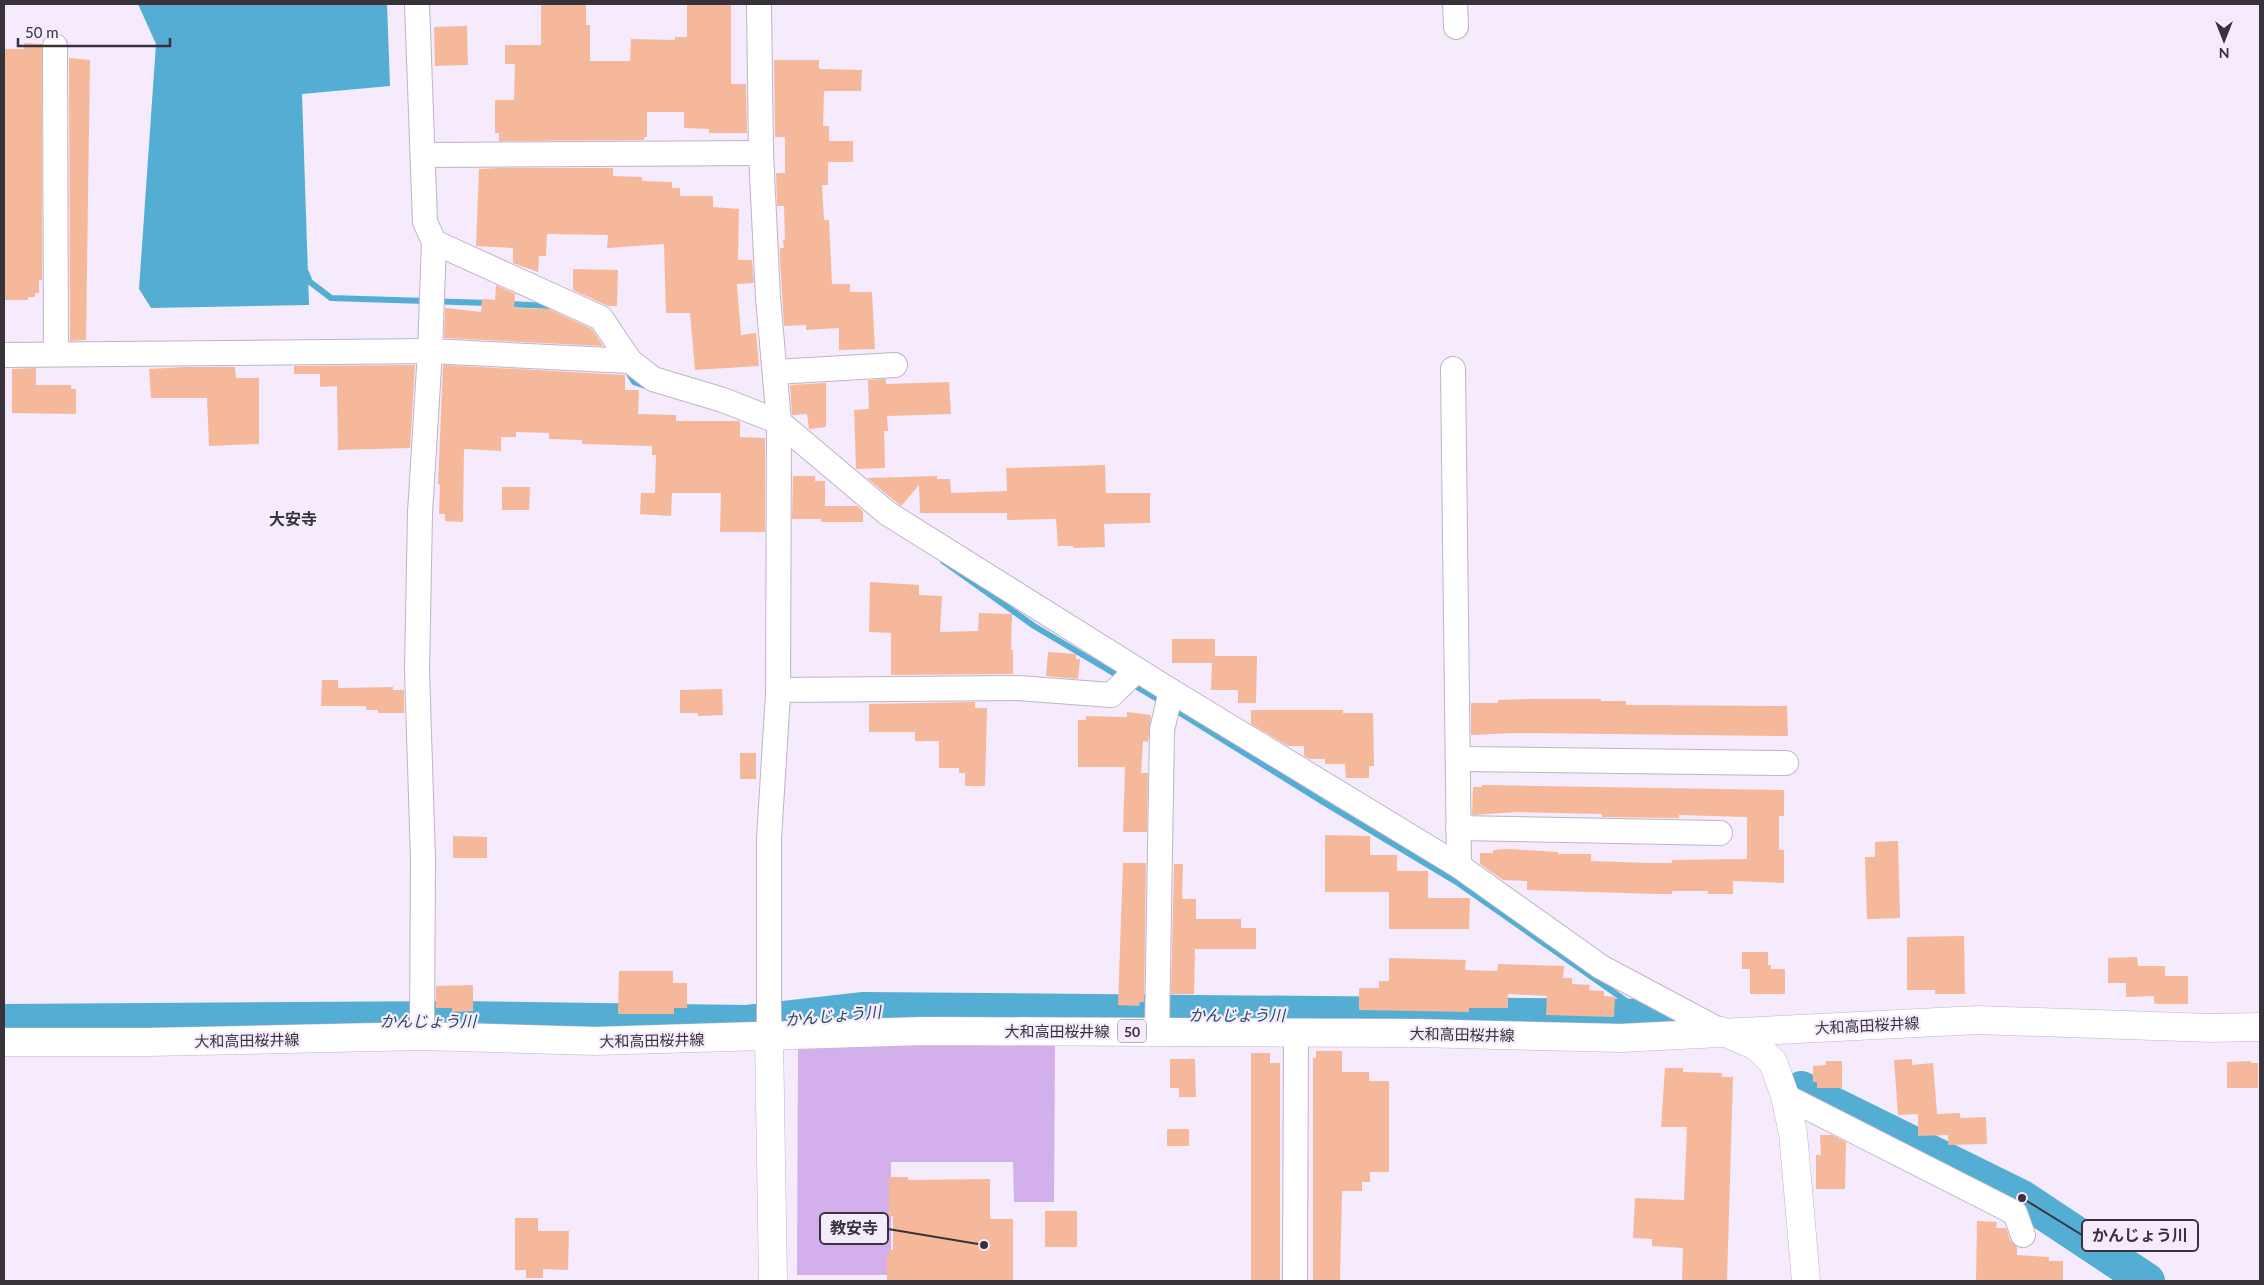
<svg xmlns="http://www.w3.org/2000/svg" width="2264" height="1285" font-family="Lato,'Noto Sans JP',sans-serif">
<style>
.green{fill:#d3b0eb}
.water{fill:#54aed3}
.lines{fill:none;stroke-linecap:round;stroke-linejoin:round}
.stream{stroke:#54aed3;stroke-width:6}
.river{stroke:#54aed3;stroke-width:36}
.building{fill:#f5b89b}
.minor-casing{stroke:#bfb3c8;stroke-width:26}
.tertiary-casing{stroke:#bfb3c8;stroke-width:29}
.primary-casing{stroke:#bfb3c8;stroke-width:29}
.minor{stroke:#fff;stroke-width:24}
.tertiary{stroke:#fff;stroke-width:28}
.primary{stroke:#fff;stroke-width:28}
.labels{text-anchor:middle;dominant-baseline:central;stroke-width:4.5;stroke-linejoin:round;paint-order:stroke}
.shield{fill:#f5ebfc;stroke:#716a75;stroke-width:1}
.shield-label{font-size:14px;font-weight:bold;fill:#38333b}
.street-label{font-size:15px;fill:#38333b;stroke:#f5ebfc}
.neighbourhood-label{font-size:16px;font-weight:bold;fill:#38333b;stroke:#f5ebfc}
.water-label{font-size:16px;font-style:italic;fill:#244c5c;stroke:#f5ebfc}
.leader{fill:none;stroke:#38333b;stroke-width:2}
.callout-dot{fill:#38333b;stroke:#f5ebfc;stroke-width:2}
.callout{fill:#f5ebfc;stroke:#38333b;stroke-width:2}
.callout-label{font-size:16px;text-anchor:middle;font-weight:bold;fill:#38333b}
</style>
<rect width="100%" height="100%" fill="#f5ebfc"/>
<!-- green -->
<path class="green" d="M798,1044L1055,1045L1054,1202H1014L1013,1162H891V1275H797Z"/>
<!-- water -->
<path class="water" d="M138,4H387L390,86L302,94L309,305L151,308L139,289L156,44Z"/>
<g class="lines">
<!-- stream -->
<g class="stream">
<path d="M306,272L310,282L331,298L488,303"/>
<path d="M506,304L551,306"/>
<path d="M627,370L634,382L648,387"/>
<path d="M943,561L1034,626L1164,703"/>
<path d="M1172,708L1323,802L1458,883L1649,1017"/>
</g>
<!-- river -->
<g class="river">
<path d="M4,1022L460,1019L747,1023L864,1010L1649,1017L1661,1021"/>
<path d="M1801,1089L2022,1198L2147,1281"/>
</g>
</g>
<!-- building -->
<g class="building">
<path d="M541,4H586V25H590V61H630L631,39L675,40V37H687V4H731V84H746L747,133H709V129L684,128V112H647V137H644V140L499,141V133H495V100H514L515,64H505V45H541Z"/>
<path d="M467,26L468,65L435,66L434,27Z"/>
<path d="M24,43L42,44V280H39V293H35V297H28V300H4V49H24Z"/>
<path d="M69,58L90,60L86,340L70,341Z"/>
<path d="M774,60H819V69L862,70L861,91H824L823,126H829V141H853V162H828V185H822L824,220H829L832,284H850V292H872L875,349L839,350V328L806,330V325L784,326L780,259V248H784L783,240H785L784,206H777L776,173H785V137H775Z"/>
<path d="M499,168H613V176L642,177V181L672,182V188H680V196H713V207L739,209L738,260H752L754,283L737,284L741,335L756,333L759,366L695,370L690,313H666L664,244L607,248L608,235L547,234L546,256H539L538,272L513,263V248L476,246L479,169Z"/>
<path d="M573,269L618,270L617,306H608L573,290Z"/>
<path d="M496,285L515,294L514,308L549,309L592,329L603,346L444,338L445,308L481,312L482,299L495,300Z"/>
<path d="M415,365L410,448L338,450L337,386L320,387V374H294V366Z"/>
<path d="M443,365L625,375V390H639L638,414L676,415V421H740V437L765,438V532H720L721,493H672L671,516L640,514L641,493H655L656,455H652V446L582,444V440L549,439V433L516,432V437H501V451L464,449L463,522L445,521V514H439L440,485L438,484Z"/>
<path d="M184,367H235L236,378H259V444L209,446L207,398H151L149,369Z"/>
<path d="M36,368V385H71V389H76V414L12,413V369Z"/>
<path d="M886,379V384L949,382L951,414L887,416L888,431H884L885,468L856,469L854,410L869,409L868,380Z"/>
<path d="M826,383V427L809,429L807,414L792,415L790,385Z"/>
<path d="M1105,465L1106,493H1150V523L1104,524L1105,547L1073,548V546H1058L1056,519L1007,520V513H920L919,485L901,506L867,478L937,476V479H950L951,493L1007,491L1006,468Z"/>
<path d="M793,476H815V481H825V506H857L863,511V522H821V519H792Z"/>
<path d="M502,487H530L529,510H502Z"/>
<path d="M870,582L919,585V595L942,596L940,632L978,631L979,613L1012,614L1011,650H1013V674L891,675V633L869,632Z"/>
<path d="M1172,639H1215V656H1257L1256,703H1238V690H1211L1212,663H1172Z"/>
<path d="M1048,652L1076,654V659H1080L1078,679L1046,676Z"/>
<path d="M322,680H338V688L393,687V690H404V713H378V710H366V706H321Z"/>
<path d="M722,689L723,715L698,716V713H680V690Z"/>
<path d="M1528,699H1601V701H1626V705L1787,706L1788,736L1513,733L1471,735V703H1498V700Z"/>
<path d="M975,702V708H987L985,786H965V773H959V768H939V741H915V732H869V704Z"/>
<path d="M1251,710H1343V713H1373L1374,766H1369V778H1346L1345,764H1325V759H1310L1304,756V746H1288L1251,724Z"/>
<path d="M1127,712L1151,715L1148,742L1143,741L1141,773H1148L1147,832H1123L1125,767H1078V720H1086V716L1127,717Z"/>
<rect x="740" y="753" width="16" height="26"/>
<path d="M1482,785L1784,790V816H1779V850H1784V883L1733,881V894H1708V891H1672V894H1657L1527,890V881L1503,880L1480,864V853H1493V850L1509,849L1525,850L1558,852V854H1591V861L1649,863H1672V860L1747,859V817L1679,815V818L1602,817V814L1517,812L1472,815L1473,787H1482Z"/>
<path d="M1325,835L1370,836V855H1397V871H1428V898H1470L1469,929H1389V892H1325Z"/>
<path d="M453,836L487,837V858H453Z"/>
<path d="M1898,841L1900,918L1867,919L1865,857H1875V842Z"/>
<path d="M1123,863H1146L1144,1002H1140L1139,1006L1118,1005Z"/>
<path d="M1174,864H1183L1182,899H1196V919H1241V928H1256V949H1195L1194,994H1171Z"/>
<path d="M1964,936L1965,994H1935V990H1907V937Z"/>
<path d="M1742,952H1768V965H1771V969H1785V994H1750V969H1742Z"/>
<path d="M2137,957L2138,966H2165V976H2188V1004H2157L2154,1003V996L2126,997V983H2108V958Z"/>
<path d="M1389,958L1466,960L1465,970L1497,971L1498,964L1564,966L1563,978H1572V984L1590,985L1589,990L1604,991V996L1615,997L1614,1017L1546,1015L1547,996L1508,994V1008H1469V1012L1359,1010V988H1379V981H1389Z"/>
<path d="M619,971H673V983H687V1008H674V1014H618Z"/>
<path d="M473,985V1011L452,1012V1008H436V986Z"/>
<path d="M1316,1051H1342V1072H1369V1081H1389V1172H1370V1182H1362V1191H1342L1340,1281H1313V1058H1316Z"/>
<path d="M1251,1053H1270V1063H1280V1281H1251Z"/>
<path d="M1170,1059H1195L1196,1097H1179V1088H1170Z"/>
<path d="M1912,1059V1065L1933,1063L1937,1114L1960,1113V1118L1986,1117L1987,1144L1948,1145V1135L1918,1136V1114L1898,1115L1894,1060Z"/>
<path d="M1826,1061H1842V1088H1817V1082H1813V1066L1826,1065Z"/>
<path d="M2251,1061V1063H2258V1088H2227V1062Z"/>
<path d="M1665,1068H1683V1072L1722,1073V1077H1733L1727,1281H1682L1683,1248L1652,1246V1239L1633,1238L1635,1198L1684,1200L1687,1127H1661Z"/>
<rect x="1167" y="1129" width="22" height="17"/>
<path d="M1820,1135H1832L1846,1142L1845,1189H1816V1155H1821Z"/>
<path d="M889,1177H908V1180L990,1179V1219H1013V1281H887V1256H889V1250H893V1216H889Z"/>
<rect x="1045" y="1211" width="32" height="36"/>
<path d="M515,1218H538V1231H569L568,1270L543,1269V1278H526V1270H515Z"/>
<rect x="820" y="1218" width="27" height="16"/>
<path d="M1977,1221L1997,1222L1996,1228H2006L2010,1240L2017,1247V1255L2049,1257V1261H2063V1281L1976,1280Z"/>
</g>
<g class="lines">
<!-- minor casing -->
<g class="minor-casing">
<g id="minor">
<path d="M417,4L425,222L434,242L430,351L420,513L417,671L423,859L422,1036"/>
<path d="M759,4L761,153L768,298L779,422L778,694L769,839V1037"/>
<path d="M1455,4L1456,27"/>
<path d="M55,46L56,354"/>
<path d="M423,155L761,153"/>
<path d="M434,242L601,318L630,361L653,379L723,400L779,422L887,513L1171,691L1459,866L1601,967L1721,1031"/>
<path d="M4,355L430,351L630,361"/>
<path d="M1453,369L1459,866"/>
<path d="M775,372L895,365"/>
<path d="M778,690L1018,688L1111,695L1137,670"/>
<path d="M1458,759L1786,763"/>
<path d="M1458,828L1720,833"/>
<path d="M1157,1031L1162,730L1171,691"/>
<path d="M1785,1096L2015,1213L2023,1235"/>
<path d="M1295,1281L1296,1033"/>
</g>
</g>
<!-- tertiary casing -->
<g class="tertiary-casing">
<g id="tertiary">
<path d="M1721,1031L1756,1046L1773,1062L1785,1096L1793,1133L1806,1281"/>
<path d="M769,1037L773,1281"/>
</g>
</g>
<!-- primary casing -->
<g class="primary-casing">
<path id="primary" d="M4,1042H149L422,1036L595,1041L925,1031L1416,1033L1621,1038L1978,1020L2211,1028L2260,1027"/>
</g>
<!-- minor -->
<use href="#minor" class="minor"/>
<!-- tertiary -->
<use href="#tertiary" class="tertiary"/>
<!-- primary -->
<use href="#primary" class="primary"/>
</g>
<g class="labels">
<!-- shield labels -->
<rect class="shield" x="1118" y="1019.5" width="28" height="23" rx="4"/>
<g class="shield-label">
<text x="1132" y="1031">50</text>
</g>
<!-- street labels -->
<g class="street-label">
<text transform="translate(1867 1025) rotate(-3)">大和高田桜井線</text>
<text x="1057" y="1031">大和高田桜井線</text>
<text transform="translate(1462 1034) rotate(1)">大和高田桜井線</text>
<text transform="translate(247 1040) rotate(-1)">大和高田桜井線</text>
<text transform="translate(652 1040) rotate(-1)">大和高田桜井線</text>
</g>
<!-- neighbourhood labels -->
<g class="neighbourhood-label">
<text x="293" y="518">大安寺</text>
</g>
<!-- water labels -->
<g class="water-label">
<text x="1237" y="1014">かんじょう川</text>
<text transform="translate(833 1015) rotate(-5)">かんじょう川</text>
<text x="428" y="1020">かんじょう川</text>
</g>
</g>
<!-- callouts -->
<path class="leader" d="M984 1245L888 1229M2022 1198L2082 1235"/>
<g class="callout-dot">
<circle cx="984" cy="1245" r="5"/>
<circle cx="2022" cy="1198" r="5"/>
</g>
<g class="callout">
<rect x="820" y="1213" width="68" height="31" rx="5"/>
<rect x="2082" y="1220" width="116" height="31" rx="5"/>
</g>
<g class="callout-label">
<text x="854" y="1234">教安寺</text>
<text x="2140" y="1241">かんじょう川</text>
</g>
<!-- border -->
<rect width="2264" height="1285" fill="none" stroke="#38333b" stroke-width="10"/>
<!-- north arrow -->
<g transform="translate(2224 40) rotate(180)" stroke="#f5ebfc" stroke-width="4" paint-order="stroke">
<path d="M0-4L9 19L0 12L-9 19Z" fill="#38333b"/>
<text y="-8" font-size="14" font-weight="bold" text-anchor="middle" fill="#38333b">N</text>
</g>
<!-- scale -->
<path d="M18 38v8h152v-8" fill="none" stroke="#38333b" stroke-width="2.5"/>
<text x="25" y="38" font-size="15" fill="#38333b" stroke="#f5ebfc" stroke-width="4" paint-order="stroke">50 m</text>
</svg>
